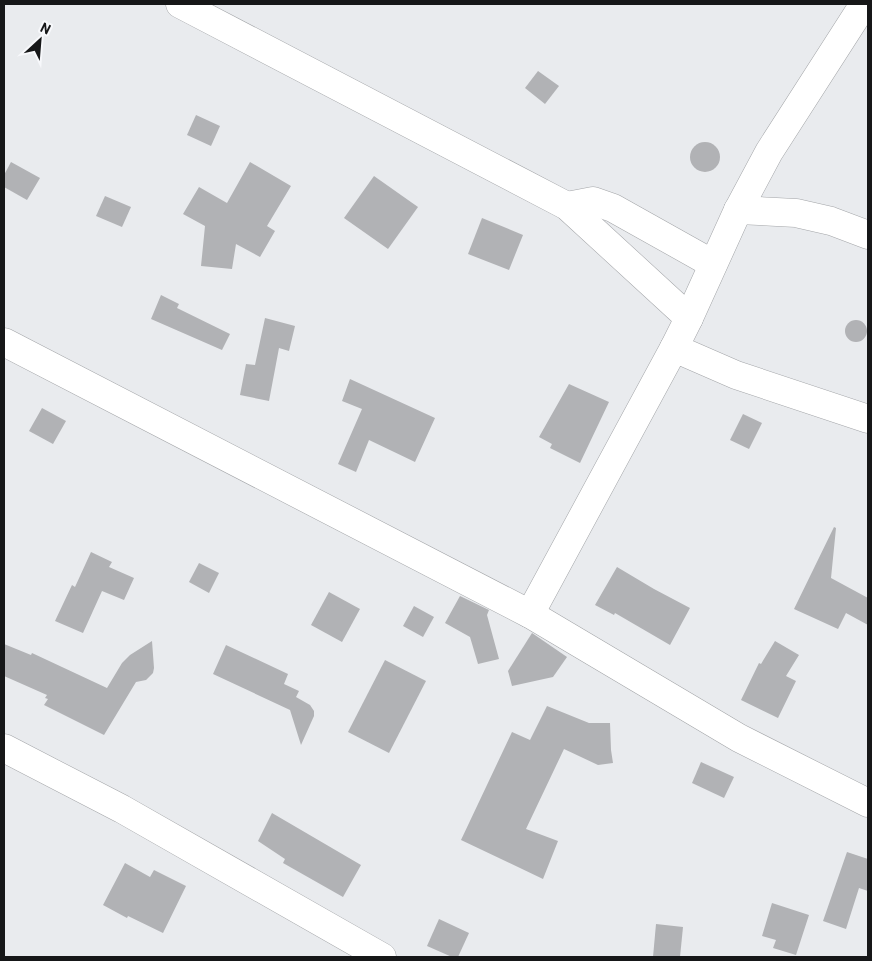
<svg xmlns="http://www.w3.org/2000/svg" width="872" height="961" font-family="Barlow,sans-serif">
<style>
.building{fill:#b1b2b5}
.lines{fill:none;stroke-linecap:round;stroke-linejoin:round}
.street-casing{stroke:#a3a5a8;stroke-width:29}
.street{stroke:#fff;stroke-width:28}
</style>
<rect width="100%" height="100%" fill="#e9ebee"/>
<!-- building -->
<g class="building">
<path d="M538,71L559,86L545,104L525,88Z"/>
<path d="M196,115L220,126L211,146L187,135Z"/>
<circle cx="705" cy="157" r="15"/>
<path d="M11,162L40,178L27,200L4,187V175Z"/>
<path d="M250,162L291,186L267,226L275,231L260,257L236,244L232,269L201,266L205,226L183,214L199,187L227,203Z"/>
<path d="M374,176L418,207L388,249L344,218Z"/>
<path d="M105,196L131,207L122,227L96,216Z"/>
<path d="M482,218L523,235L509,270L468,254Z"/>
<path d="M161,295L179,304L177,308L230,334L222,350L151,319Z"/>
<path d="M265,318L295,326L289,351L279,348L269,401L240,395L246,364L255,365Z"/>
<circle cx="856" cy="331" r="11"/>
<path d="M350,379L435,418L415,462L369,440L356,472L338,464L362,409L342,401Z"/>
<path d="M569,384L609,402L580,463L550,448L552,444L539,437Z"/>
<path d="M42,408L66,421L53,444L29,431Z"/>
<path d="M743,414L762,423L749,449L730,440Z"/>
<path d="M834,527L836,528L831,578L868,598V625L846,613L838,629L794,609Z"/>
<path d="M91,552L112,562L109,567L134,578L124,600L102,591L83,633L55,621L72,585L75,587Z"/>
<path d="M199,563L219,573L209,593L189,582Z"/>
<path d="M617,567L654,589L690,608L670,645L615,613L614,615L595,605Z"/>
<path d="M329,592L360,609L342,642L311,625Z"/>
<path d="M460,596L489,610L487,615L499,659L478,664L470,637L445,623Z"/>
<path d="M414,606L434,617L423,637L403,626Z"/>
<path d="M532,633L567,657L553,677L512,686L508,671Z"/>
<path d="M152,641L154,668L153,673L146,680L136,682L104,735L44,705L48,699L45,698L47,695L4,676V644L31,655L32,653L107,688L122,663L130,655Z"/>
<path d="M775,641L799,655L786,676L796,681L778,718L741,700L759,663L761,664Z"/>
<path d="M226,645L288,674L284,684L299,691L296,697L310,705L314,711V716L301,745L290,710L213,674Z"/>
<path d="M385,660L426,681L389,753L348,732Z"/>
<path d="M547,706L589,723H610L611,750L613,763L598,765L564,749L526,829L558,841L543,879L461,840L512,732L530,740Z"/>
<path d="M701,762L734,777L724,798L692,783Z"/>
<path d="M272,813L361,865L343,897L283,863L285,859L258,841Z"/>
<path d="M847,852L868,859V891L859,888L846,929L823,921Z"/>
<path d="M125,863L150,877L154,870L186,886L163,933L128,916L127,918L103,905Z"/>
<path d="M772,903L809,915L796,955L773,948L776,940L762,936Z"/>
<path d="M439,919L469,933L458,957H452L427,946Z"/>
<path d="M656,924L683,927L680,957H653Z"/>
</g>
<g class="lines">
<!-- street casing -->
<g class="street-casing">
<g id="street">
<path d="M180,4L567,206L689,318L674,348"/>
<path d="M567,206L593,201L613,208L713,264"/>
<path d="M738,210L796,213L831,221L868,235"/>
<path d="M689,318L738,210L769,152L864,4"/>
<path d="M4,342L530,614L739,738L868,803"/>
<path d="M530,614L674,348L736,375L868,419"/>
<path d="M4,748L122,809L382,957"/>
</g>
</g>
<!-- street -->
<use href="#street" class="street"/>
</g>
<!-- border -->
<rect width="872" height="961" fill="none" stroke="#161718" stroke-width="10"/>
<!-- north arrow -->
<g transform="translate(40 40) rotate(26)" stroke="#f7f8fb" stroke-width="4" paint-order="stroke">
<path d="M0-4L9 19L0 12L-9 19Z" fill="#161718"/>
<text y="-8" font-size="14" font-weight="bold" text-anchor="middle" fill="#161718">N</text>
</g>
</svg>
